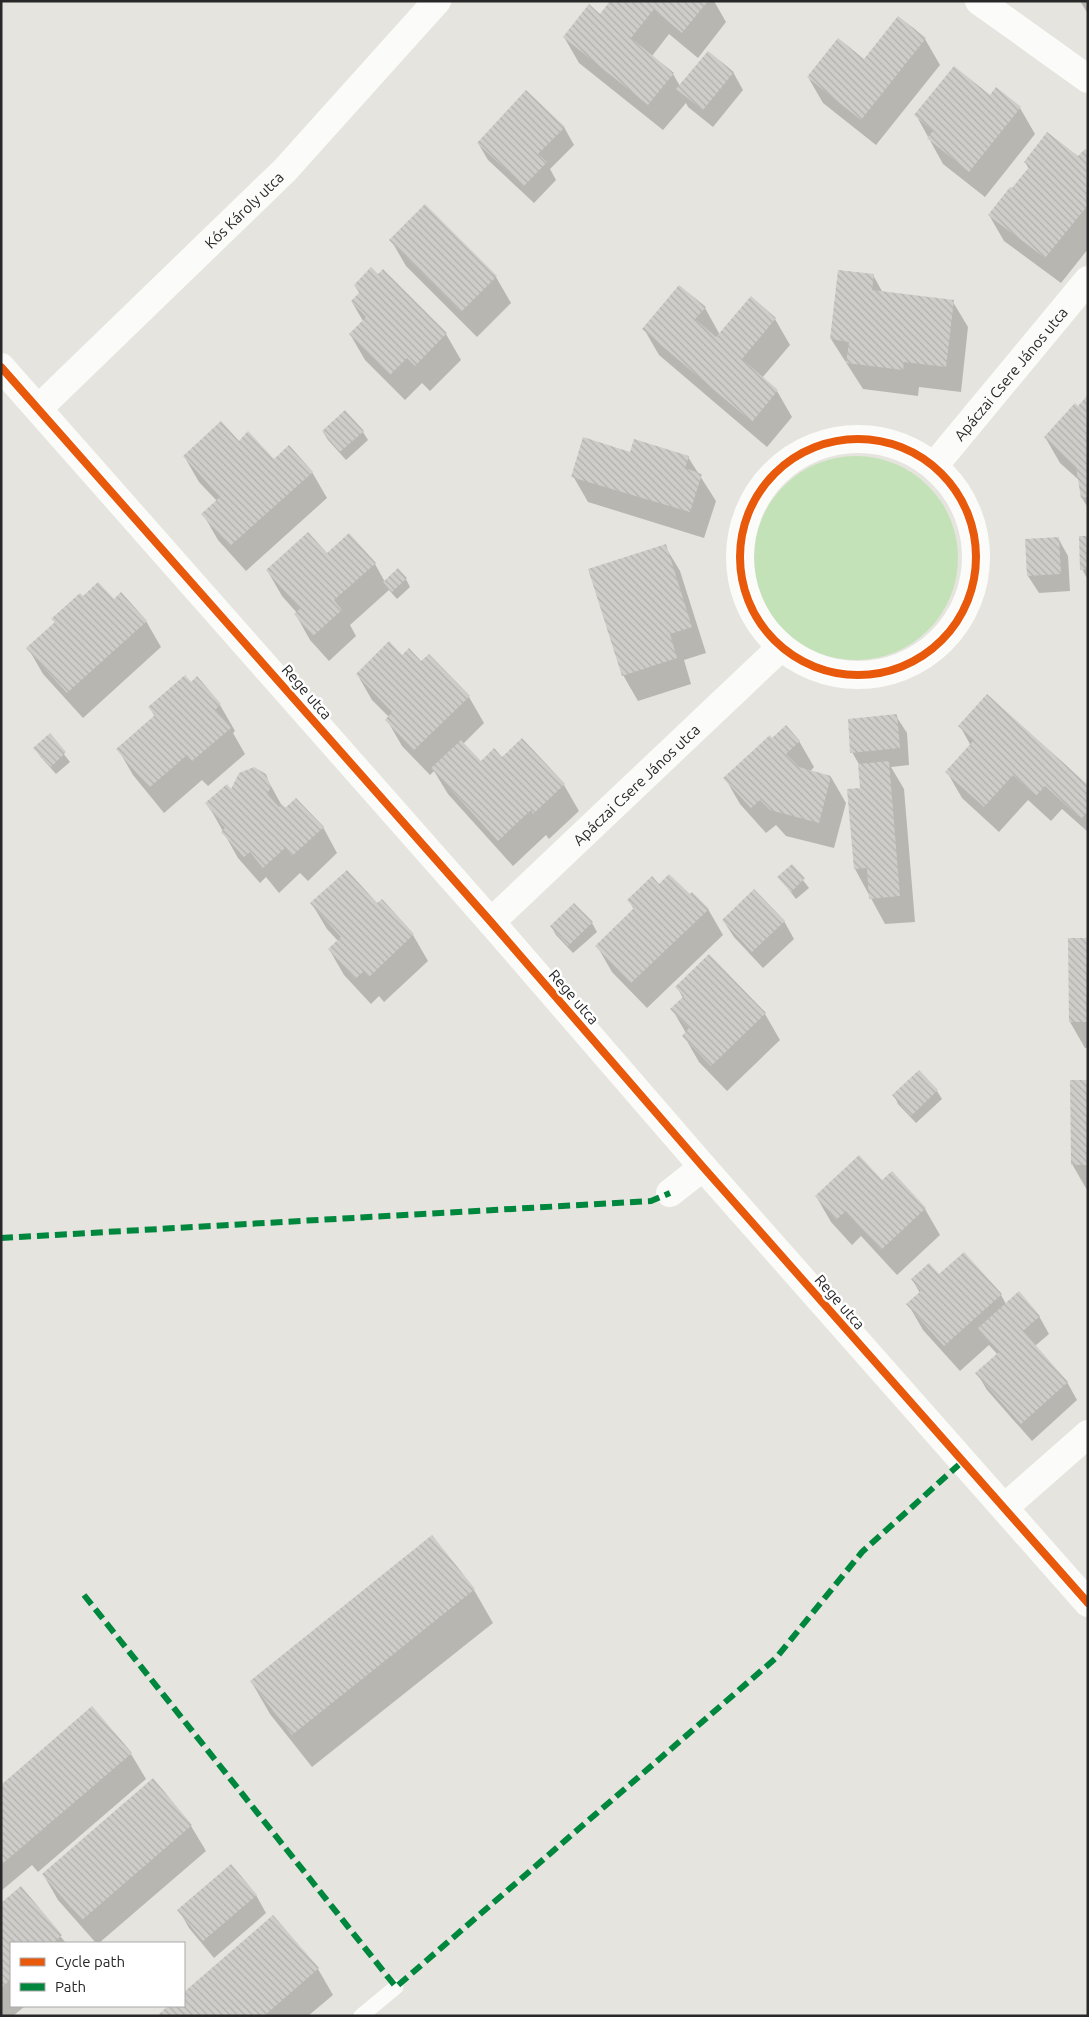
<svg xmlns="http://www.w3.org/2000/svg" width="1089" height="2017" font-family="Ubuntu,sans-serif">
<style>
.grass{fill:#c3e2b8}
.shadow{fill:#0003}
.building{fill:url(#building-back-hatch)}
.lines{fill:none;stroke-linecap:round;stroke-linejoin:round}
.lane{stroke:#fbfbfa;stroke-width:15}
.street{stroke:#fbfbfa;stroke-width:28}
.quiet{stroke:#00873e;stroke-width:6;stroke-dasharray:12 6;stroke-linecap:butt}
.cycleway-casing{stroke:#fff;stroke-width:11}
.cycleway{stroke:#e8590c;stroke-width:8}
.labels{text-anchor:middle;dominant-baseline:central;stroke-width:5;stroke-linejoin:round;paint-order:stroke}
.street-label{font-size:15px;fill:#282828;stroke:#fff}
</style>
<defs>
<pattern id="building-back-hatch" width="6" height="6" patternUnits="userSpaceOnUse" patternTransform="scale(1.25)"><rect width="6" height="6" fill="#cfcdc9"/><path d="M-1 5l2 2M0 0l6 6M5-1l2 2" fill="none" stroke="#b2b0ad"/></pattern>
</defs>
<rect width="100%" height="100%" fill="#e6e4de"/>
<!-- grass -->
<circle class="grass" cx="856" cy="558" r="102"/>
<!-- shadow -->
<g class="shadow">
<path d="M612,1H714L726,22L698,58L669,34L652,56L673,74L680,86L733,72L743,90L713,127L688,107L686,103L663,130L579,63L564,37L601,15Z"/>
<path d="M1080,1H1088V14Z"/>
<path d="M925,39L940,65L876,145L823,103L808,77L864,61Z"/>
<path d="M996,89L1020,108L1035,134L985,197L943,164L916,115L990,97Z"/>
<path d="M564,127L574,145L550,169L556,180L534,203L488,160L478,143Z"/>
<path d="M1088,153V249L1061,283L1004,241L989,215L1029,169L1025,162L1078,158Z"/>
<path d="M391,240L496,277L511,303L477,337L406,266Z"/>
<path d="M383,271L446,334L461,360L430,391L422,383L405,400L365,360L350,334L363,321L352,302L360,294L355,286L378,276Z"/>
<path d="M873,275L883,293L953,302L968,327L961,392L919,387L918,396L863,389L831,339Z"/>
<path d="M705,308L720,335L775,319L790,345L762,378L777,391L792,417L767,447L659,355L644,329Z"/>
<path d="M1088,398V508L1082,498L1080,481L1060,463L1045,437Z"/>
<path d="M345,412L363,432L368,440L346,460L328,440L323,432Z"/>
<path d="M239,442L274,461L312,472L327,498L246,571L218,540L203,514L217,501L199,482L184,456Z"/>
<path d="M631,453L688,457L716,501L704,538L588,502L573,476Z"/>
<path d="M349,535L375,564L385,582L406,579L410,587L397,599L389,590L350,625L356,636L329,661L310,640L296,615L297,613L282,596L267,570L327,555Z"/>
<path d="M1088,537V580L1082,569Z"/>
<path d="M1058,538L1068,556L1070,591L1039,593L1028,576Z"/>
<path d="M665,546L680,571L706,653L684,660L691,684L638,701L623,675Z"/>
<path d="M83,598L114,600L146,621L161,647L83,718L43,674L28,648L55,623L53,619Z"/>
<path d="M402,656L421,663L469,697L484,723L463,744L481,763L502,759L564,785L579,811L549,839L546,835L513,866L448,794L434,771L430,775L402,746L387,720L389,717L372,700L357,674Z"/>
<path d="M197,678L220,705L235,731L233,733L245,754L208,786L202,780L164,813L133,775L118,749L155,717L150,708L191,684Z"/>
<path d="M896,716L907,733L909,765L891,767L904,789L915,922L885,924L855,869L861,790L860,766L852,752Z"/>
<path d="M960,726L1088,787V832L1062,809L1051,821L1028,800L999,832L962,798L947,772L971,746Z"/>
<path d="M49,735L70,762L56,774L40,756L35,748Z"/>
<path d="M772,740L799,741L814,767L810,772L831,777L846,803L834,848L786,836L776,825L766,833L740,804L725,778Z"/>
<path d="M265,775L282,806L323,827L337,853L308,881L300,873L279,893L266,877L260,883L238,858L207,803Z"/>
<path d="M792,866L809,888L796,899L779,877Z"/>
<path d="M659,886L689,896L708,909L723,935L647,1008L612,972L597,946L634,910L629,900Z"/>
<path d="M382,900L413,935L428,961L384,1002L379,996L371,1004L344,975L329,949L338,941L327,929L312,904L377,905Z"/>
<path d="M723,920L784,921L794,939L763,968L734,937Z"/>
<path d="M592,923L597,932L573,953L556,935L551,926Z"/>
<path d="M1088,939V1048H1085L1070,1022Z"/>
<path d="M677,987L765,1014L780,1040L727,1091L699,1062L684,1036L686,1033L672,1009L683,998Z"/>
<path d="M1088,1082V1190H1087L1072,1164Z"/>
<path d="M937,1091L942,1099L916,1123L898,1104L894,1095Z"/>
<path d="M882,1182L925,1209L940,1235L897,1275L861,1236L852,1245L831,1222L816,1196Z"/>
<path d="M964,1254L1001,1295L1006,1304L1039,1316L1049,1334L1035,1346L1067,1382L1077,1400L1032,1441L987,1390L977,1373L998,1355L989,1345L960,1371L923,1330L908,1304L920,1293L912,1279L939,1276Z"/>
<path d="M474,1590L493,1623L312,1767L270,1714L251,1681Z"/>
<path d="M131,1754L146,1779L38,1872L32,1865L1,1891V1786Z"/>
<path d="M153,1780L191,1826L206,1851L99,1943H96L58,1900L43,1874Z"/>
<path d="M20,1888L66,1943H11V2006H25L13,2016H1V1905Z"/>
<path d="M256,1895L266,1913L214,1958L189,1928L179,1910Z"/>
<path d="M273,1917L318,1969L333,1995L308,2016H162L161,2014L170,2006H184V1994Z"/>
</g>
<!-- building -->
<g class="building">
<path d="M610,1H708L682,33L654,9L631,38L674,73L648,105L563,37L589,4L600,14Z"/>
<path d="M898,16L926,38L861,120L807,77L838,38L864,59Z"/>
<path d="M708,51L734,72L703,110L676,89Z"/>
<path d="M954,66L990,95L996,87L1021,107L969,172L927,138L933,131L914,115Z"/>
<path d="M526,90L565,127L538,154L547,162L524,186L477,143Z"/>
<path d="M1047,132L1078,156L1085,149L1088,151V205L1045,258L988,215L1010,187L1012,188L1030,166L1024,162Z"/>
<path d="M425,204L497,276L461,312L389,240Z"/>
<path d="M371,267L378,274L383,269L447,333L415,366L407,358L390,375L349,334L366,317L351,301L360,292L354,285Z"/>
<path d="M838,270L874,274L872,290L954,300L946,367L904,362L903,370L846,363L849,342L830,339Z"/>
<path d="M679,285L706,307L695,319L716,337L751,296L776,318L742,359L778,390L752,422L642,329Z"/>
<path d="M1088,395V497L1081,498L1076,467L1044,437L1075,403L1078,406Z"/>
<path d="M345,410L364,431L340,452L322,431Z"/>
<path d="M221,421L239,441L248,431L274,459L289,445L313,472L230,546L201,514L220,497L183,456Z"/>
<path d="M583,437L630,452L634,439L689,456L685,468L702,474L690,512L571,477Z"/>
<path d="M308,532L327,553L349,533L376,563L334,600L342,610L313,636L294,614L300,609L266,570Z"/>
<path d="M1079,536H1088V569L1080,570Z"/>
<path d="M1059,537L1061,574L1027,576L1025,539Z"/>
<path d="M666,544L692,627L670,634L677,658L622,676L588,569Z"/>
<path d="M398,568L407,578L392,592L383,582Z"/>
<path d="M98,582L114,599L121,592L147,621L67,693L26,648L55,622L51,619L80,593L83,596Z"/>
<path d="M389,641L402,655L409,648L421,661L429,654L470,696L414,750L385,720L392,712L356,674Z"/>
<path d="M185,675L191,682L197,676L221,704L215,710L231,728L192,761L187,755L149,788L116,749L155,715L148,707Z"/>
<path d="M987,694L1088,785V811L1081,819L1045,786L1036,796L1013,775L984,807L945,772L974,740L958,726Z"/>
<path d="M897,714L900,748L850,753L848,719Z"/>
<path d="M786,725L800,741L786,754L799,767L831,776L819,823L770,810L760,800L751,808L723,778L770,735L772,738Z"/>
<path d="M50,733L66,752L51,767L33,748Z"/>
<path d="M522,738L565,784L533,814L531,810L498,841L431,768L461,740L481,761L494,748L502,757Z"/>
<path d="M889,761L900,896L869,899L867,868L854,869L847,789L860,788L858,764Z"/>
<path d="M254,767L266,774L271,787L267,794L279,807L282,804L285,808L296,798L324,827L292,856L285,848L263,868L250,852L244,857L221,832L225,828L205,803L227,784L231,789L239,773Z"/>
<path d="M792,864L805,878L791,892L777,877Z"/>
<path d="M347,870L377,903L382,899L414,934L369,977L364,971L355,979L328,949L341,937L310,903Z"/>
<path d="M669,874L690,894L692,892L709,909L631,983L595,946L634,908L627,900L652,876L659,884Z"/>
<path d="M754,889L785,921L752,952L722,920Z"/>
<path d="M574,903L593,922L568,946L550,926Z"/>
<path d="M1068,938H1088V1022H1069Z"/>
<path d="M709,954L766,1013L711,1066L682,1036L689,1028L670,1009L684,996L675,987Z"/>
<path d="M919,1070L938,1090L911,1116L892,1095Z"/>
<path d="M1070,1080H1088V1165H1071Z"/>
<path d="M859,1155L882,1180L892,1171L926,1208L881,1250L846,1211L836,1220L815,1196Z"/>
<path d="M964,1252L1002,1294L944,1346L906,1304L921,1291L911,1279L929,1263L939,1274Z"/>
<path d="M1019,1291L1040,1316L1023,1331L1068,1382L1021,1424L975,1373L999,1352L978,1328Z"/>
<path d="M432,1535L475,1589L292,1735L250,1681Z"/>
<path d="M92,1706L132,1753L1,1865V1785Z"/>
<path d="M153,1778L192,1825L82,1920L42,1874Z"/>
<path d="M231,1864L257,1895L203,1941L177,1910Z"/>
<path d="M21,1886L62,1935L53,1943H11V1979L1,1988V1903Z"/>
<path d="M273,1915L319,1968L264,2016H161L159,2014L168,2006H184V1992Z"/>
</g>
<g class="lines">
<!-- lane -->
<path class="lane" d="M361,2016L396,1987"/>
<!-- street -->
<g class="street">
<path d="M979,1L1088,79"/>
<path d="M1,367L491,922L703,1167L1088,1603"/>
<path id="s1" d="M39,408L285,170L437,1"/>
<circle cx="858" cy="557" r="118"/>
<path id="s2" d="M934,466L1088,280"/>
<path id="s3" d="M491,922L780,648"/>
<path d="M670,1193L703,1167"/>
<path d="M1005,1507L1088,1434"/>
</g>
<!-- quiet -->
<g class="quiet">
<path d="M1,1238L651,1201L670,1193"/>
<path d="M84,1595L396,1987L776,1658L862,1552L963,1461"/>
</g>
<!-- cycleway casing -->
<g class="cycleway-casing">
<g id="cycleway">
<path d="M1,367L491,922L703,1167L1088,1603"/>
<circle cx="858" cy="557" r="118"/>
</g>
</g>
<!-- cycleway -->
<use href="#cycleway" class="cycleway"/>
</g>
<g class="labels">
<!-- street labels -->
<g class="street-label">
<text stroke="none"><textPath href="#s1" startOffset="285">Kós Károly utca</textPath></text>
<text stroke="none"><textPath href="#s2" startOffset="120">Apáczai Csere János utca</textPath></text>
<text transform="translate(307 692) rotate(49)">Rege utca</text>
<text stroke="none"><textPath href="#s3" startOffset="200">Apáczai Csere János utca</textPath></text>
<text transform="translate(574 997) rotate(49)">Rege utca</text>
<text transform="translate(840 1302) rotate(49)">Rege utca</text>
</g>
</g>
<!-- border -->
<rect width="1089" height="2017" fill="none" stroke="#282828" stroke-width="5"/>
<!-- legend -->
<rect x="10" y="1942" width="175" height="65" fill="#ffffff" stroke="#a9a9a9"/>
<rect x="20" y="1958" width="25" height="8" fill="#e8590c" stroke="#a9a9a9"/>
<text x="55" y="1967" font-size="15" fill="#282828">Cycle path</text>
<rect x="20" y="1983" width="25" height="8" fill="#00873e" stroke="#a9a9a9"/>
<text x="55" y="1992" font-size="15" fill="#282828">Path</text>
</svg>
